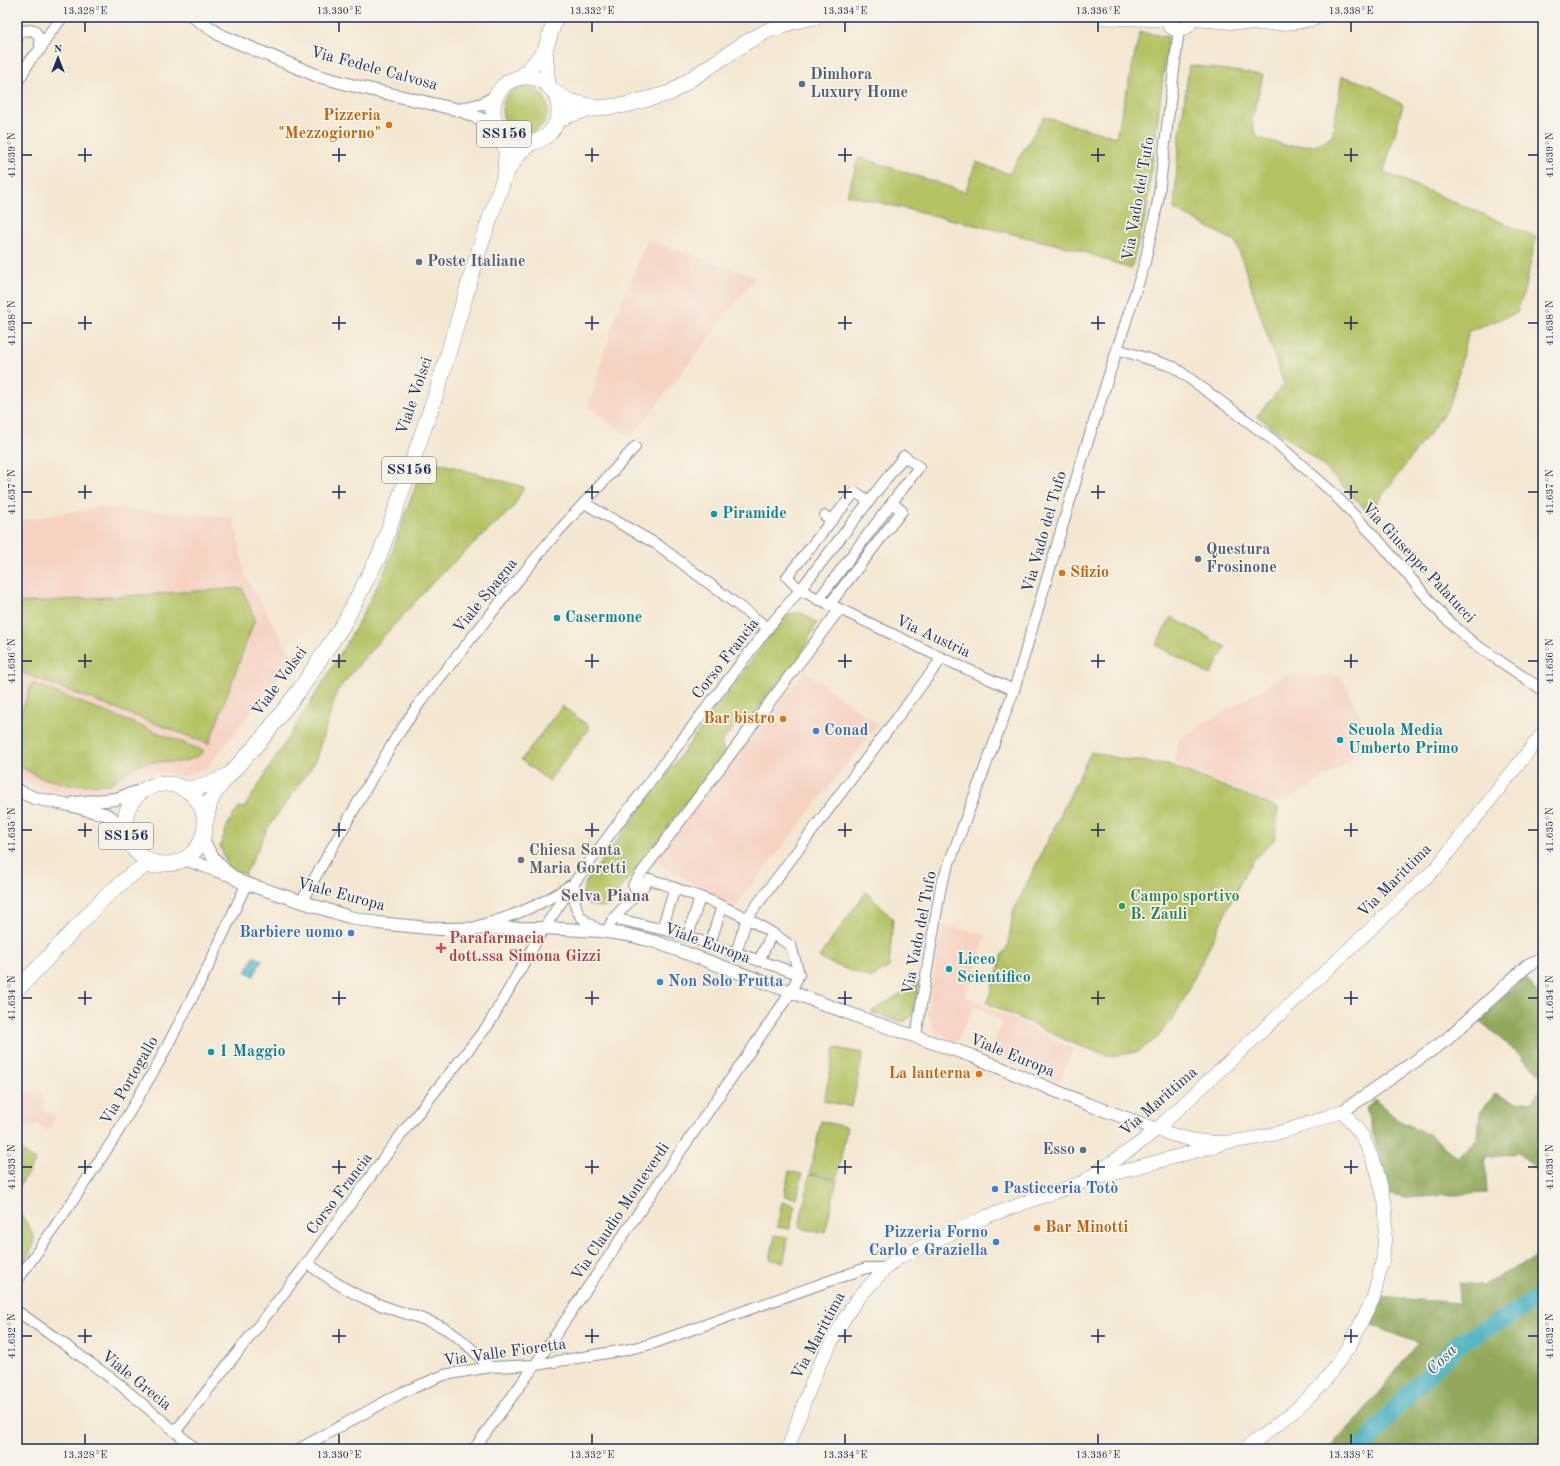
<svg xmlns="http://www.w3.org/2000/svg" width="1560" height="1466" font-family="'Old Standard TT',serif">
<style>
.built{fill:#f6d2c3}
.green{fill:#b4c264;stroke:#687861}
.forest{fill:#8fa85a;stroke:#556c5c}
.water{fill:#42aebf;stroke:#2e6e8e}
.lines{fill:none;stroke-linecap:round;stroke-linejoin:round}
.river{stroke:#42aebf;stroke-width:18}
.minor-casing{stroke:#888b98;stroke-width:12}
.tertiary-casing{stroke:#888b98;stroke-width:14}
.secondary-casing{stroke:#888b98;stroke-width:14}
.primary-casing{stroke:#888b98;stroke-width:16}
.minor{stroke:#fff;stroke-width:10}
.tertiary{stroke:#fff;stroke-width:12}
.secondary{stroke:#fff;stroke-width:13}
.primary{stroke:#fff;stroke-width:15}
.ticks{fill:none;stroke:#1b2f5e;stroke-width:1.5}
.service-dot{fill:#5c6f8a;stroke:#f7f3e8;stroke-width:1.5}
.food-dot{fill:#e8710a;stroke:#f7f3e8;stroke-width:1.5}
.culture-dot{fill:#0f9aa8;stroke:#f7f3e8;stroke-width:1.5}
.shop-dot{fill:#3f7fe0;stroke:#f7f3e8;stroke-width:1.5}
.worship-dot{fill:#6b7280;stroke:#f7f3e8;stroke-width:1.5}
.leisure-dot{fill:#2e9e5b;stroke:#f7f3e8;stroke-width:1.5}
.health-dot{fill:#e0444e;stroke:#f7f3e8;stroke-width:1.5}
.labels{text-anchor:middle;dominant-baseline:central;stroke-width:3.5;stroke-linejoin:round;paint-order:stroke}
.shield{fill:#f7f3e8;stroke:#5d6a87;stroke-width:1}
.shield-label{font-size:15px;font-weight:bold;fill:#1b2f5e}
.street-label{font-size:16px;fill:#1b2f5e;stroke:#f7f3e8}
.service-label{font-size:16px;font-weight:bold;fill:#4e5e75;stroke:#f7f3e8;text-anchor:start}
.food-label{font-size:16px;font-weight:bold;fill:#c56008;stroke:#f7f3e8;text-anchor:end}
.culture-label{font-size:16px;font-weight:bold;fill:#0d838f;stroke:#f7f3e8;text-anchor:start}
.shop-label{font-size:16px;font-weight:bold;fill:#366cbe;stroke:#f7f3e8;text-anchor:start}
.worship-label{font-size:16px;font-weight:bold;fill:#5b616d;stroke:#f7f3e8;text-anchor:start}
.leisure-label{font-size:16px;font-weight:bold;fill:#27864d;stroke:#f7f3e8;text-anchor:start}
.health-label{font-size:16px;font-weight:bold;fill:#be3a42;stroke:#f7f3e8;text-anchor:start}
.neighbourhood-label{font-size:17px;font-weight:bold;fill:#615472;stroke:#f7f3e8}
.water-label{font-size:17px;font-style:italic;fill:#295b80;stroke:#f7f3e8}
.neatline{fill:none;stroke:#1b2f5e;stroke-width:1.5}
.ticks-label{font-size:10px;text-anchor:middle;fill:#1b2f5e}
</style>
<rect width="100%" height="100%" fill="#f7f3e8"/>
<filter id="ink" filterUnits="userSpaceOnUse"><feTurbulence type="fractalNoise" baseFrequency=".025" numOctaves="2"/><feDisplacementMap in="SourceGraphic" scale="8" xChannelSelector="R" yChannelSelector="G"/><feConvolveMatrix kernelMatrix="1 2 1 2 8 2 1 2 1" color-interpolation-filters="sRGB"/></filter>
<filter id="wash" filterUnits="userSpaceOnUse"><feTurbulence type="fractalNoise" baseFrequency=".012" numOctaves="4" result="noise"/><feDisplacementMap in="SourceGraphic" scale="16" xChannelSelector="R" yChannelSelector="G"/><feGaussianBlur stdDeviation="0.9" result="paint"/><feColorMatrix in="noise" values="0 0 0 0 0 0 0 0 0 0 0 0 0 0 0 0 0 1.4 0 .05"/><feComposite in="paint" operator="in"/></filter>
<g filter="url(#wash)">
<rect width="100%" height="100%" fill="#f4e7d1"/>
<!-- built -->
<g class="built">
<path d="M647,240L756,277L631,438L588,407L613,323Z"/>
<path d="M1543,243V271L1534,268Z"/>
<path d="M100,507L234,518L245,575L293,658L207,768L183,776L156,772L132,784L123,791L111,795H71L38,786L17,776V521Z"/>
<path d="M805,671L878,725L735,907L653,862Z"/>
<path d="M1285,675L1341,676L1374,745L1289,800L1270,804L1174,763L1179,739Z"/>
<path d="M942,924L986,935L966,996L1073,1049L1060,1082L989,1053L1003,1021L974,1006L957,1042L937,1033L927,1014Z"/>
<path d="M42,1090L44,1101L43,1110L56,1117L48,1131L37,1124L25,1127L18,1138L17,1137V1096Z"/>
</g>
<!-- green -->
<g class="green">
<path d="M1140,32L1168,37L1146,213L1131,269L1076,249L847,195L859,157L965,192L976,162L1009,174L1044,117L1116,137Z"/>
<path d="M1189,65L1263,75L1252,121L1256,137L1288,146L1315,145L1332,137L1342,76L1370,85L1403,105L1384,172L1536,237L1526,285L1517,313L1469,331L1450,406L1369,513L1317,460L1257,416L1284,384L1236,242L1174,209L1178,152Z"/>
<circle cx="525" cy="110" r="23"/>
<path d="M425,459L524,487L513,508L440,575L373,648L337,691L315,762L268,828L245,875L228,867L220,846L228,824L239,807L244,808L324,681L355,629L386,569Z"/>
<path d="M242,588L255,619L209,744L17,671L18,603Z"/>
<path d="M797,612L802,613L817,623L799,658L767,696L747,725L742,718L721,743L725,752L608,905C599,910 583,906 583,894C583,890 585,886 586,882L785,616Z"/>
<path d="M1171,617L1226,647L1210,675L1156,645Z"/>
<path d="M32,683L204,751C182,771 163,756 139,765C128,769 119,777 111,784L70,785L41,778L17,765V724Z"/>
<path d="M562,706L590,727L549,781L521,760Z"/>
<path d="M1091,752L1122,759L1168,764L1278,808L1275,839L1255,858L1242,879L1181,1005L1171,1021L1157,1038L1139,1051L1112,1057L1072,1043L987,1003L1003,954L1008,945L1013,912Z"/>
<path d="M866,892L893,919L889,967L871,978L824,961L819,957Z"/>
<path d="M919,982L912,1013L911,1017L905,1021H896L871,1012Z"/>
<path d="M835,1048L863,1053L852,1107L824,1101Z"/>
<path d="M821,1121L847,1127L837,1178L810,1173Z"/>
<path d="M17,1148L36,1160L17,1190Z"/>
<path d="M789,1171L802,1174L797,1198L784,1196Z"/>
<path d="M810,1174L837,1180L825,1233L799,1228Z"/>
<path d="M782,1202L795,1205L790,1229L777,1227Z"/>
<path d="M17,1209C40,1242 39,1239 17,1273Z"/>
<path d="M775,1235L788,1238L784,1262L770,1259Z"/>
</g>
<!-- forest -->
<g class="forest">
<path d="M1524,976L1543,999V1076L1479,1020Z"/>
<path d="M1543,1086V1176L1518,1153L1485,1157L1487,1193L1405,1198L1390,1195L1366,1108L1376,1100L1398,1120L1429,1135L1457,1157L1478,1138L1480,1113L1495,1094L1518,1103L1532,1101Z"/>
<path d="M1543,1254V1449H1328L1362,1414L1418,1343L1369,1324L1379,1297L1460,1303L1459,1283L1482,1285Z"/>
</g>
<!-- water -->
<path class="water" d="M254,956L262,960L254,976L246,972Z"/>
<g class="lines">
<!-- river -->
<path class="river" d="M1361,1449L1398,1405L1459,1343L1543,1296"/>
</g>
</g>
<g filter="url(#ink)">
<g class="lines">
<!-- minor casing -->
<g class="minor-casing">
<g id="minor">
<path d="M17,39L21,31L34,30L40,39V50L31,59L17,83"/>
<path d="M41,48L51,31L63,17"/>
<path d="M1117,349L1174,367L1273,440L1332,492L1378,540L1443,616L1473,643L1543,690"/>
<path d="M584,503L635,447"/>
<path d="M825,516L832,520L787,577L800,590L942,658L1014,690"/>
<path d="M832,520L855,492L869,501"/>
<path d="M829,605L902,511L892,503"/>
<path d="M574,883C574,909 575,917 599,930"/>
<path d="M637,892L633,885L642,872L839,610"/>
<path d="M301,902L372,778L397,736L421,701L547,544L584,503L658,545L768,628"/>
<path d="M478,926C510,917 541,906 569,886"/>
<path d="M662,929L675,888"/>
<path d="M606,932L614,918L650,879L713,902L747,918L772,933L759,961"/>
<path d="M772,933L791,946L799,974"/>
<path d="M688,936L700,897"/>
<path d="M710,944L722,906"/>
<path d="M736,953L747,918L942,658"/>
<path d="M916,1036L941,885L1014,690L1084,453L1145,262L1158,201L1179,29"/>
<path d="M307,1263C326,1277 345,1290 366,1299C389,1310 415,1315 438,1325C458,1334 475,1352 490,1367"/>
<path d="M17,1281L72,1202L113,1140L159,1062L208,967L246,885"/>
<path d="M17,1311L64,1344L119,1384L196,1449"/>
<path d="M175,1432L302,1270L406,1128L489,1024L544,928L574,883L619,822L768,628L800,590L904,456L919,467L818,600"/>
<path d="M299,1449L401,1393L444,1375L490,1367L535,1365L625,1350L651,1344L866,1268H886"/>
<path d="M474,1449L535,1365L669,1168L791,992L799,974L677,933L614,918"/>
</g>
</g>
<!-- tertiary casing -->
<g class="tertiary-casing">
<g id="tertiary">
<path d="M194,17L220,35L318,76L351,85L459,110L498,126"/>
<path d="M459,110L482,104L497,96"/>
<path d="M17,790L34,798L65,804L104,814L111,817L126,836"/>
<path d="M74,803L116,799L143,790"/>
<path d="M203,839C210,857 224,872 241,882L349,917L378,923L439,929L544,928L600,931L628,935L656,942L867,1020L972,1056L1087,1104L1157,1129"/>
<path d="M185,859L226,874"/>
<path d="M1343,1111L1446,1040L1528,965L1543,958"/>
</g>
</g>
<!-- secondary casing -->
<g class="secondary-casing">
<g id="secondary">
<path d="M1157,1129C1177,1138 1207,1144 1228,1142C1268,1139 1306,1124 1343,1111L1363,1137L1377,1170L1385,1203L1386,1221L1383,1258L1373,1299L1349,1347L1322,1385L1293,1412L1245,1449"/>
<path d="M1094,1179L1218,1145"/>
<path d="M788,1449L803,1406L818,1367L844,1319L858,1298L886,1268L898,1258L988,1216L1083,1182L1137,1145L1157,1129L1436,868L1543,733"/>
</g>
</g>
<!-- primary casing -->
<g class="primary-casing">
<g id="primary">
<path d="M1105,17L1168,19"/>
<path d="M1168,17L1170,25C1176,31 1182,30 1188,25L1189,17"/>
<path d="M1190,18C1225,21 1284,28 1317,17"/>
<path d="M545,50L548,86"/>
<circle cx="526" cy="110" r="33"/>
<path d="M519,78L529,70L545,50L556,17"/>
<path d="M554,92L569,101L594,107"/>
<path d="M556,122L567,116L579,112L599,108L626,105L670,93L745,43L767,31L792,22L815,17"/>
<path d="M504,134L506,152L505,174"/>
<circle cx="165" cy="824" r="40"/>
<path d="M187,789C201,788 213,784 226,776"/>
<path d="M206,821L210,802L216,791L229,775L261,740L301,688L344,623L380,554L436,394L479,250L505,175L520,152L532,142"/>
<path d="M17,990L104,898L132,874L145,866L159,865"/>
</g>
</g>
<!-- minor -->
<use href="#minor" class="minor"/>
<!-- tertiary -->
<use href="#tertiary" class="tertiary"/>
<!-- secondary -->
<use href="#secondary" class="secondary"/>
<!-- primary -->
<use href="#primary" class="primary"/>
</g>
</g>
<!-- ticks -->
<path class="ticks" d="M85,22V32M339,22V32M592,22V32M845,22V32M1098,22V32M1351,22V32M85,148V162M339,148V162M592,148V162M845,148V162M1098,148V162M1351,148V162M22,155H32M78,155H92M332,155H346M585,155H599M838,155H852M1091,155H1105M1344,155H1358M1528,155H1538M85,316V330M339,316V330M592,316V330M845,316V330M1098,316V330M1351,316V330M22,323H32M78,323H92M332,323H346M585,323H599M838,323H852M1091,323H1105M1344,323H1358M1528,323H1538M85,485V499M339,485V499M592,485V499M845,485V499M1098,485V499M1351,485V499M22,492H32M78,492H92M332,492H346M585,492H599M838,492H852M1091,492H1105M1344,492H1358M1528,492H1538M85,654V668M339,654V668M592,654V668M845,654V668M1098,654V668M1351,654V668M22,661H32M78,661H92M332,661H346M585,661H599M838,661H852M1091,661H1105M1344,661H1358M1528,661H1538M85,823V837M339,823V837M592,823V837M845,823V837M1098,823V837M1351,823V837M22,830H32M78,830H92M332,830H346M585,830H599M838,830H852M1091,830H1105M1344,830H1358M1528,830H1538M85,991V1005M339,991V1005M592,991V1005M845,991V1005M1098,991V1005M1351,991V1005M22,998H32M78,998H92M332,998H346M585,998H599M838,998H852M1091,998H1105M1344,998H1358M1528,998H1538M85,1160V1174M339,1160V1174M592,1160V1174M845,1160V1174M1098,1160V1174M1351,1160V1174M22,1167H32M78,1167H92M332,1167H346M585,1167H599M838,1167H852M1091,1167H1105M1344,1167H1358M1528,1167H1538M85,1329V1343M339,1329V1343M592,1329V1343M845,1329V1343M1098,1329V1343M1351,1329V1343M22,1336H32M78,1336H92M332,1336H346M585,1336H599M838,1336H852M1091,1336H1105M1344,1336H1358M1528,1336H1538M85,1434V1444M339,1434V1444M592,1434V1444M845,1434V1444M1098,1434V1444M1351,1434V1444"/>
<!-- markers -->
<g class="service-dot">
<circle cx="802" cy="84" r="4"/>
<circle cx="419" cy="262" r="4"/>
<circle cx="1198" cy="559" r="4"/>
<circle cx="1083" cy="1150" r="4"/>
</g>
<g class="food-dot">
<circle cx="389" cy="125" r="4"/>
<circle cx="1062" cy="573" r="4"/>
<circle cx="783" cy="719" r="4"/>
<circle cx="979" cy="1074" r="4"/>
<circle cx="1037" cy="1228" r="4"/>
</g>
<g class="culture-dot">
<circle cx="714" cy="514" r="4"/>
<circle cx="557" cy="618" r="4"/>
<circle cx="1340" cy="740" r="4"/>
<circle cx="949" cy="969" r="4"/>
<circle cx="211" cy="1052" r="4"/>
</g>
<g class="shop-dot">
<circle cx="816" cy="731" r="4"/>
<circle cx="351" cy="933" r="4"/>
<circle cx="660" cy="982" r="4"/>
<circle cx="995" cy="1189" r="4"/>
<circle cx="996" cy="1242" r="4"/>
</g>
<circle class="worship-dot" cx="521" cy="860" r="4"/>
<circle class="leisure-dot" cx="1122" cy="906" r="4"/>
<path class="health-dot" d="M439 942h4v4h4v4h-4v4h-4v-4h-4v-4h4z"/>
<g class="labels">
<!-- shield labels -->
<g class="shield">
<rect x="477" y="121" width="54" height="26" rx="3"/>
<rect x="382" y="457" width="54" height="26" rx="3"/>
<rect x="99" y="823" width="54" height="26" rx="3"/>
</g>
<g class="shield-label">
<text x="504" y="134">SS156</text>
<text x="409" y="470">SS156</text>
<text x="126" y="836">SS156</text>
</g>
<!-- street labels -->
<g class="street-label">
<text transform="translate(374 69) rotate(15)">Via Fedele Calvosa</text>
<text transform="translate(1139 199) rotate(-80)">Via Vado del Tufo</text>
<text transform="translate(415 396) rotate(-71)">Viale Volsci</text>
<text transform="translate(1045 532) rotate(-74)">Via Vado del Tufo</text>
<text transform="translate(1418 563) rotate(47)">Via Giuseppe Palatucci</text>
<text transform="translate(486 596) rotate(-51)">Viale Spagna</text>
<text transform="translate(933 637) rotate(25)">Via Austria</text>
<text transform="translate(726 659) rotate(-52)">Corso Francia</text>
<text transform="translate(280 682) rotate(-54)">Viale Volsci</text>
<text transform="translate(1395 881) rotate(-45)">Via Marittima</text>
<text transform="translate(341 895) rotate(15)">Viale Europa</text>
<text transform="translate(920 933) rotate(-79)">Via Vado del Tufo</text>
<text transform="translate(707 944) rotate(20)">Viale Europa</text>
<text transform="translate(1012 1056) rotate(22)">Viale Europa</text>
<text transform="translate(130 1081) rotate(-60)">Via Portogallo</text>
<text transform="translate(1159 1102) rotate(-41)">Via Marittima</text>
<text transform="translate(340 1194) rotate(-53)">Corso Francia</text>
<text transform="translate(621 1212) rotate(-56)">Via Claudio Monteverdi</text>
<text transform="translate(819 1336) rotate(-62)">Via Marittima</text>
<text transform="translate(505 1353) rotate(-8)">Via Valle Fioretta</text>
<text transform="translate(136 1381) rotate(39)">Viale Grecia</text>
</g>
<!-- service labels -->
<g class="service-label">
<text x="810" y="75">Dimhora<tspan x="810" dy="18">Luxury Home</tspan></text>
<text x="427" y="262">Poste Italiane</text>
<text x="1206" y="550">Questura<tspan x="1206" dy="18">Frosinone</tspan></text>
<text x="1075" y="1150" text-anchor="end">Esso</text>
</g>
<!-- food labels -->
<g class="food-label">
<text x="381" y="116">Pizzeria<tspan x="381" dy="18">"Mezzogiorno"</tspan></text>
<text x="1070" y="573" text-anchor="start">Sfizio</text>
<text x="775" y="719">Bar bistro</text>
<text x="971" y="1074">La lanterna</text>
<text x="1045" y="1228" text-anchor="start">Bar Minotti</text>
</g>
<!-- culture labels -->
<g class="culture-label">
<text x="722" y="514">Piramide</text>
<text x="565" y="618">Casermone</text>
<text x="1348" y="731">Scuola Media<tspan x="1348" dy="18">Umberto Primo</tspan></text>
<text x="957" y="960">Liceo<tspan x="957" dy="18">Scientifico</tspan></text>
<text x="219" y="1052">1 Maggio</text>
</g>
<!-- shop labels -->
<g class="shop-label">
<text x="824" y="731">Conad</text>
<text x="343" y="933" text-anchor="end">Barbiere uomo</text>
<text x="668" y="982">Non Solo Frutta</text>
<text x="1003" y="1189">Pasticceria Totò</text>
<text x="988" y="1233" text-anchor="end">Pizzeria Forno<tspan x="988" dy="18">Carlo e Graziella</tspan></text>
</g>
<!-- worship labels -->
<g class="worship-label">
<text x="529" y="851">Chiesa Santa<tspan x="529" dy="18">Maria Goretti</tspan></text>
</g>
<!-- leisure labels -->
<g class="leisure-label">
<text x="1130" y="897">Campo sportivo<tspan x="1130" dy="18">B. Zauli</tspan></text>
</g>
<!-- health labels -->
<g class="health-label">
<text x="449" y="939">Parafarmacia<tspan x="449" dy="18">dott.ssa Simona Gizzi</tspan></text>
</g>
<!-- neighbourhood labels -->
<g class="neighbourhood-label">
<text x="605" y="896">Selva Piana</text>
</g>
<!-- water labels -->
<g class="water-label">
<text transform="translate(1442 1360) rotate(-45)">Cosa</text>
</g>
</g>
<!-- margin -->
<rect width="1560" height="1466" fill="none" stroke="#f7f3e8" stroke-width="44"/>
<!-- north arrow -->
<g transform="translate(58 58)" stroke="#f7f3e8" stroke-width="3" paint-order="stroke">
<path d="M0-3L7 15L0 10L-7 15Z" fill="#1b2f5e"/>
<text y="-6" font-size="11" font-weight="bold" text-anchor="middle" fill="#1b2f5e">N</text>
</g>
<rect x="22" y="22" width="1516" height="1422" class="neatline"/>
<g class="ticks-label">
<text x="85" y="14">13.328°E</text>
<text x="339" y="14">13.330°E</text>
<text x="592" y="14">13.332°E</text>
<text x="845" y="14">13.334°E</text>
<text x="1098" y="14">13.336°E</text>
<text x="1351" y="14">13.338°E</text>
<text transform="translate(11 155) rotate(-90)" y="4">41.639°N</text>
<text transform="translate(1549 155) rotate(-90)" y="4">41.639°N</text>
<text transform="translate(11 323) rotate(-90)" y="4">41.638°N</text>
<text transform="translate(1549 323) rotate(-90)" y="4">41.638°N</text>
<text transform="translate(11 492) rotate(-90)" y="4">41.637°N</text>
<text transform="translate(1549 492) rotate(-90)" y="4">41.637°N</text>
<text transform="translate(11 661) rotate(-90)" y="4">41.636°N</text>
<text transform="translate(1549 661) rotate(-90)" y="4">41.636°N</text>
<text transform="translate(11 830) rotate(-90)" y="4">41.635°N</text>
<text transform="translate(1549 830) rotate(-90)" y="4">41.635°N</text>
<text transform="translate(11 998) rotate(-90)" y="4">41.634°N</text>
<text transform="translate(1549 998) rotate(-90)" y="4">41.634°N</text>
<text transform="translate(11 1167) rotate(-90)" y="4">41.633°N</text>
<text transform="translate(1549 1167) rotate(-90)" y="4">41.633°N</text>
<text transform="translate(11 1336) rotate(-90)" y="4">41.632°N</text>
<text transform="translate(1549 1336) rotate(-90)" y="4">41.632°N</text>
<text x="85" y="1458">13.328°E</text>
<text x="339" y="1458">13.330°E</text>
<text x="592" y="1458">13.332°E</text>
<text x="845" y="1458">13.334°E</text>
<text x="1098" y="1458">13.336°E</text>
<text x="1351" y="1458">13.338°E</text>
</g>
</svg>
